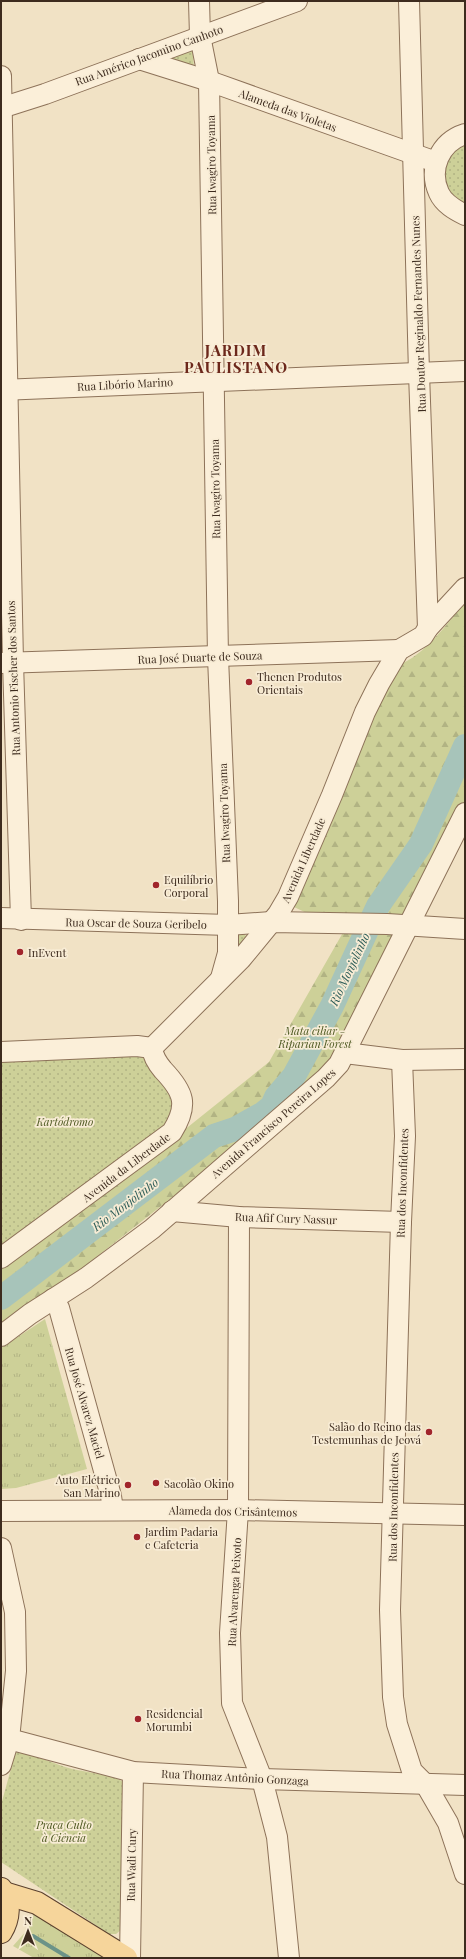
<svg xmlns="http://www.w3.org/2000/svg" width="466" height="1959" font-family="'Playfair Display',serif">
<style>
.grass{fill:url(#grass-tufts)}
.forest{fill:url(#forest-firs)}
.park{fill:url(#park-dots)}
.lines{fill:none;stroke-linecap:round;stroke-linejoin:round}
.stream{stroke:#6c9388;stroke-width:4}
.river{stroke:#a7c4ba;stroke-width:24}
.minor-casing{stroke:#8d7259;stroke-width:22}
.major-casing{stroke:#5b412e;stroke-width:24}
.minor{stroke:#fbefd9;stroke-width:20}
.major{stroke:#f6d59b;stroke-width:22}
.poi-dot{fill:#a1252c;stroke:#f8ecd5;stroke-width:1.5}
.labels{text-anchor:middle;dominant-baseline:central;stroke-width:3.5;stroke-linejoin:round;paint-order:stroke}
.street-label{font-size:11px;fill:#3d2b1e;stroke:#f8ecd5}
.poi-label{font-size:11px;fill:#3d2b1e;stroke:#f8ecd5;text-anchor:start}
.park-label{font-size:11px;font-style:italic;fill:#4f5a23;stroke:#f8ecd5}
.water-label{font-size:12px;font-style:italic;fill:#2d5d58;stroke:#f8ecd5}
.district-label{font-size:15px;font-weight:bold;letter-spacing:1px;fill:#6c281b;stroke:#f8ecd5}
</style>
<defs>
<pattern id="grass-tufts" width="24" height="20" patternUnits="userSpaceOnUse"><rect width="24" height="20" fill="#cdd098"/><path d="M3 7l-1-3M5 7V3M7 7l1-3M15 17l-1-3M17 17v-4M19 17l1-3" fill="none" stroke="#b1b383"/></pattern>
<pattern id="forest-firs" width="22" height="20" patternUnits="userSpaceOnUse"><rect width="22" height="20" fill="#cdd098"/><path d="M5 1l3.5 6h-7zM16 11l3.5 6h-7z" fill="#b1b383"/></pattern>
<pattern id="park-dots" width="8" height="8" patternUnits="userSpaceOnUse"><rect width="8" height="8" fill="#cdd098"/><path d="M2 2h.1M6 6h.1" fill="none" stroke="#b1b383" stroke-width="1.8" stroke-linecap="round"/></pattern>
</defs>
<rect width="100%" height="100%" fill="#f1e2c5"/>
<!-- grass -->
<g class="grass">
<path d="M45,1319L87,1469L16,1488L1,1489V1348Z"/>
<path d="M35,1909L114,1958H34L13,1946L28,1929Z"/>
</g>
<!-- forest -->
<g class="forest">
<path d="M465,602V804L406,918L313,916L294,907L289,902L397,666C426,654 445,626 465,602Z"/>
<path d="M391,928L395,935L338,1053L302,1092L226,1155L57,1288L1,1329V1263L138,1167L269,1062L345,929Z"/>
</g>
<!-- park -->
<g class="park">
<path d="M192,45L194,68L168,60Z"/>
<path d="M465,141V208L457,205L441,182L446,155Z"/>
<path d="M236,934H244L246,936L237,953Z"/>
<path d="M131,1054L142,1057L149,1062L173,1094V1120L1,1248V1060Z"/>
<path d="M19,1750C37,1756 54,1764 72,1769C85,1772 114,1775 123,1782L121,1930L116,1934H109L1,1862V1805L15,1754Z"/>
</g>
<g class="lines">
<!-- stream -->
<path class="stream" d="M33,1936L69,1958"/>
<!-- river -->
<path class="river" d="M1,1298L214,1136L235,1129L262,1114L272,1106L276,1097L294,1076L332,1006L378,906L421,844L465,746"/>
<!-- minor casing -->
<g class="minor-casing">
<g id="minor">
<path d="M199,1L200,36L209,81L218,657L228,901V953L221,978"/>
<path d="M409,1L419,373L428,628"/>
<path d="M139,59L209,81L436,162"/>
<path d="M1,76L13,662L21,920"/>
<path d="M1,108L45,94L297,1"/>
<path d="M465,134C440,142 428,169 439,193C444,204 455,210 465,215"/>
<path d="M1,390L465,371"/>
<path d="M1,663L399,650"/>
<path d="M1,918L228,925L271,922L387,924L465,929"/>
<path d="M152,1048L241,959L278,914L288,897L332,795L365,712L379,684L399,650L423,636L428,628L465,588"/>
<path d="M1,1052L137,1046L152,1048"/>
<path d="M345,1053L402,1060L405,1136L401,1222L390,1610L393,1697L397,1724L412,1771L426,1785L448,1823L465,1874"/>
<path d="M402,1060L465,1059"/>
<path d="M172,1211L239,1217L401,1222"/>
<path d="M239,1217L238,1510L230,1633L232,1703L262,1779L277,1837L289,1958"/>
<path d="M1,1258L172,1132C189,1105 184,1092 163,1070C157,1063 153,1057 152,1048"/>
<path d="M53,1299L59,1308L111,1496L113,1510"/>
<path d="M1,1336L30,1314L86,1278L152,1229L326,1078L339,1064L465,813"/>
<path d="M1,1511L238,1510L465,1515"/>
<path d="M1,1548L15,1612L16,1671L9,1739L1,1765"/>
<path d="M9,1739L133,1772L262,1779L465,1785"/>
<path d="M130,1958L133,1772"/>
</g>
</g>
<!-- major casing -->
<g class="major-casing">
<g id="major">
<path d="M1,1889C11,1902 9,1919 1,1932"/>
<path d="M4,1893L37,1903L126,1958"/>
</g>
</g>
<!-- minor -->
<use href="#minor" class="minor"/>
<!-- major -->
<use href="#major" class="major"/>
</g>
<!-- markers -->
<g class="poi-dot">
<circle cx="249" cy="682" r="4"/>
<circle cx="156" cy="885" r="4"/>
<circle cx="20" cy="952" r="4"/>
<circle cx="429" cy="1432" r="4"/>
<circle cx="156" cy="1483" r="4"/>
<circle cx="128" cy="1485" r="4"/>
<circle cx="137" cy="1537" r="4"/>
<circle cx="138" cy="1719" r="4"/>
</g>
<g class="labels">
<!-- street labels -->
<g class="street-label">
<text transform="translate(149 55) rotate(-20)">Rua Américo Jacomino Canhoto</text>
<text transform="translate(288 110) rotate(20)">Alameda das Violetas</text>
<text transform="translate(211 165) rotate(-91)">Rua Iwagiro Toyama</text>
<text transform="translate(418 314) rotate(-92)">Rua Doutor Reginaldo Fernandes Nunes</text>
<text transform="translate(125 384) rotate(-3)">Rua Libório Marino</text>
<text transform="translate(215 489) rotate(-91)">Rua Iwagiro Toyama</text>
<text transform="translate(200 657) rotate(-2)">Rua José Duarte de Souza</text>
<text transform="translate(13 678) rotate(-92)">Rua Antonio Fischer dos Santos</text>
<text transform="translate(224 813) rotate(-92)">Rua Iwagiro Toyama</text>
<text transform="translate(303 860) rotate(-66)">Avenida Liberdade</text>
<text transform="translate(136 923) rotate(1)">Rua Oscar de Souza Geribelo</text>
<text transform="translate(273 1123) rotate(-41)">Avenida Francisco Pereira Lopes</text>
<text transform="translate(126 1167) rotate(-37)">Avenida da Liberdade</text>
<text transform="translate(402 1183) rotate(-88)">Rua dos Inconfidentes</text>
<text transform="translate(286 1218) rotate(2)">Rua Afif Cury Nassur</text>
<text transform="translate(85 1403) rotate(74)">Rua José Alvarez Maciel</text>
<text transform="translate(393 1507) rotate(-89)">Rua dos Inconfidentes</text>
<text transform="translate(233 1511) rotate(1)">Alameda dos Crisântemos</text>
<text transform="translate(234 1592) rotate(-87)">Rua Alvarenga Peixoto</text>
<text transform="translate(235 1777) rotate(3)">Rua Thomaz Antônio Gonzaga</text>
<text transform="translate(131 1865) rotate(-89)">Rua Wadi Cury</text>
</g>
<!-- poi labels -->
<g class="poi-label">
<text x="257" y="676">Thenen Produtos<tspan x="257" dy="13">Orientais</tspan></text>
<text x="164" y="879">Equilíbrio<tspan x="164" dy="13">Corporal</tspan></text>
<text x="28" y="952">InEvent</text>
<text x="421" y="1426" text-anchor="end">Salão do Reino das<tspan x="421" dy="13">Testemunhas de Jeová</tspan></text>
<text x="120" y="1479" text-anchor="end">Auto Elétrico<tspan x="120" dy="13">San Marino</tspan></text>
<text x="164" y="1483">Sacolão Okino</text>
<text x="145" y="1531">Jardim Padaria<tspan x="145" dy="13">e Cafeteria</tspan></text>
<text x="146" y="1713">Residencial<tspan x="146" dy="13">Morumbi</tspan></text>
</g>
<!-- park labels -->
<g class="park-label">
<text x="315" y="1030">Mata ciliar -<tspan x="315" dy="13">Riparian Forest</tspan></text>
<text x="65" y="1121">Kartódromo</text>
<text x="64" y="1824">Praça Culto<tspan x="64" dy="13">à Ciência</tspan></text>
</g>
<!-- water labels -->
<g class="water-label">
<text transform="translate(349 969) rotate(-65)">Rio Monjolinho</text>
<text transform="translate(125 1204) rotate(-37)">Rio Monjolinho</text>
</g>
<!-- district labels -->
<g class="district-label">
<text x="236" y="350">JARDIM<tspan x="236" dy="17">PAULISTANO</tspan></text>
</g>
</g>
<!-- border -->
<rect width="466" height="1959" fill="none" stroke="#3d2b1e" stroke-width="4"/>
<!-- north arrow -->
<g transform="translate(28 1931)" stroke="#f8ecd5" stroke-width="3" paint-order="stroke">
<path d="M0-3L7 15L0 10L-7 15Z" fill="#3d2b1e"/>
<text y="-6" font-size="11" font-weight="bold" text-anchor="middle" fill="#3d2b1e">N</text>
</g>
</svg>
